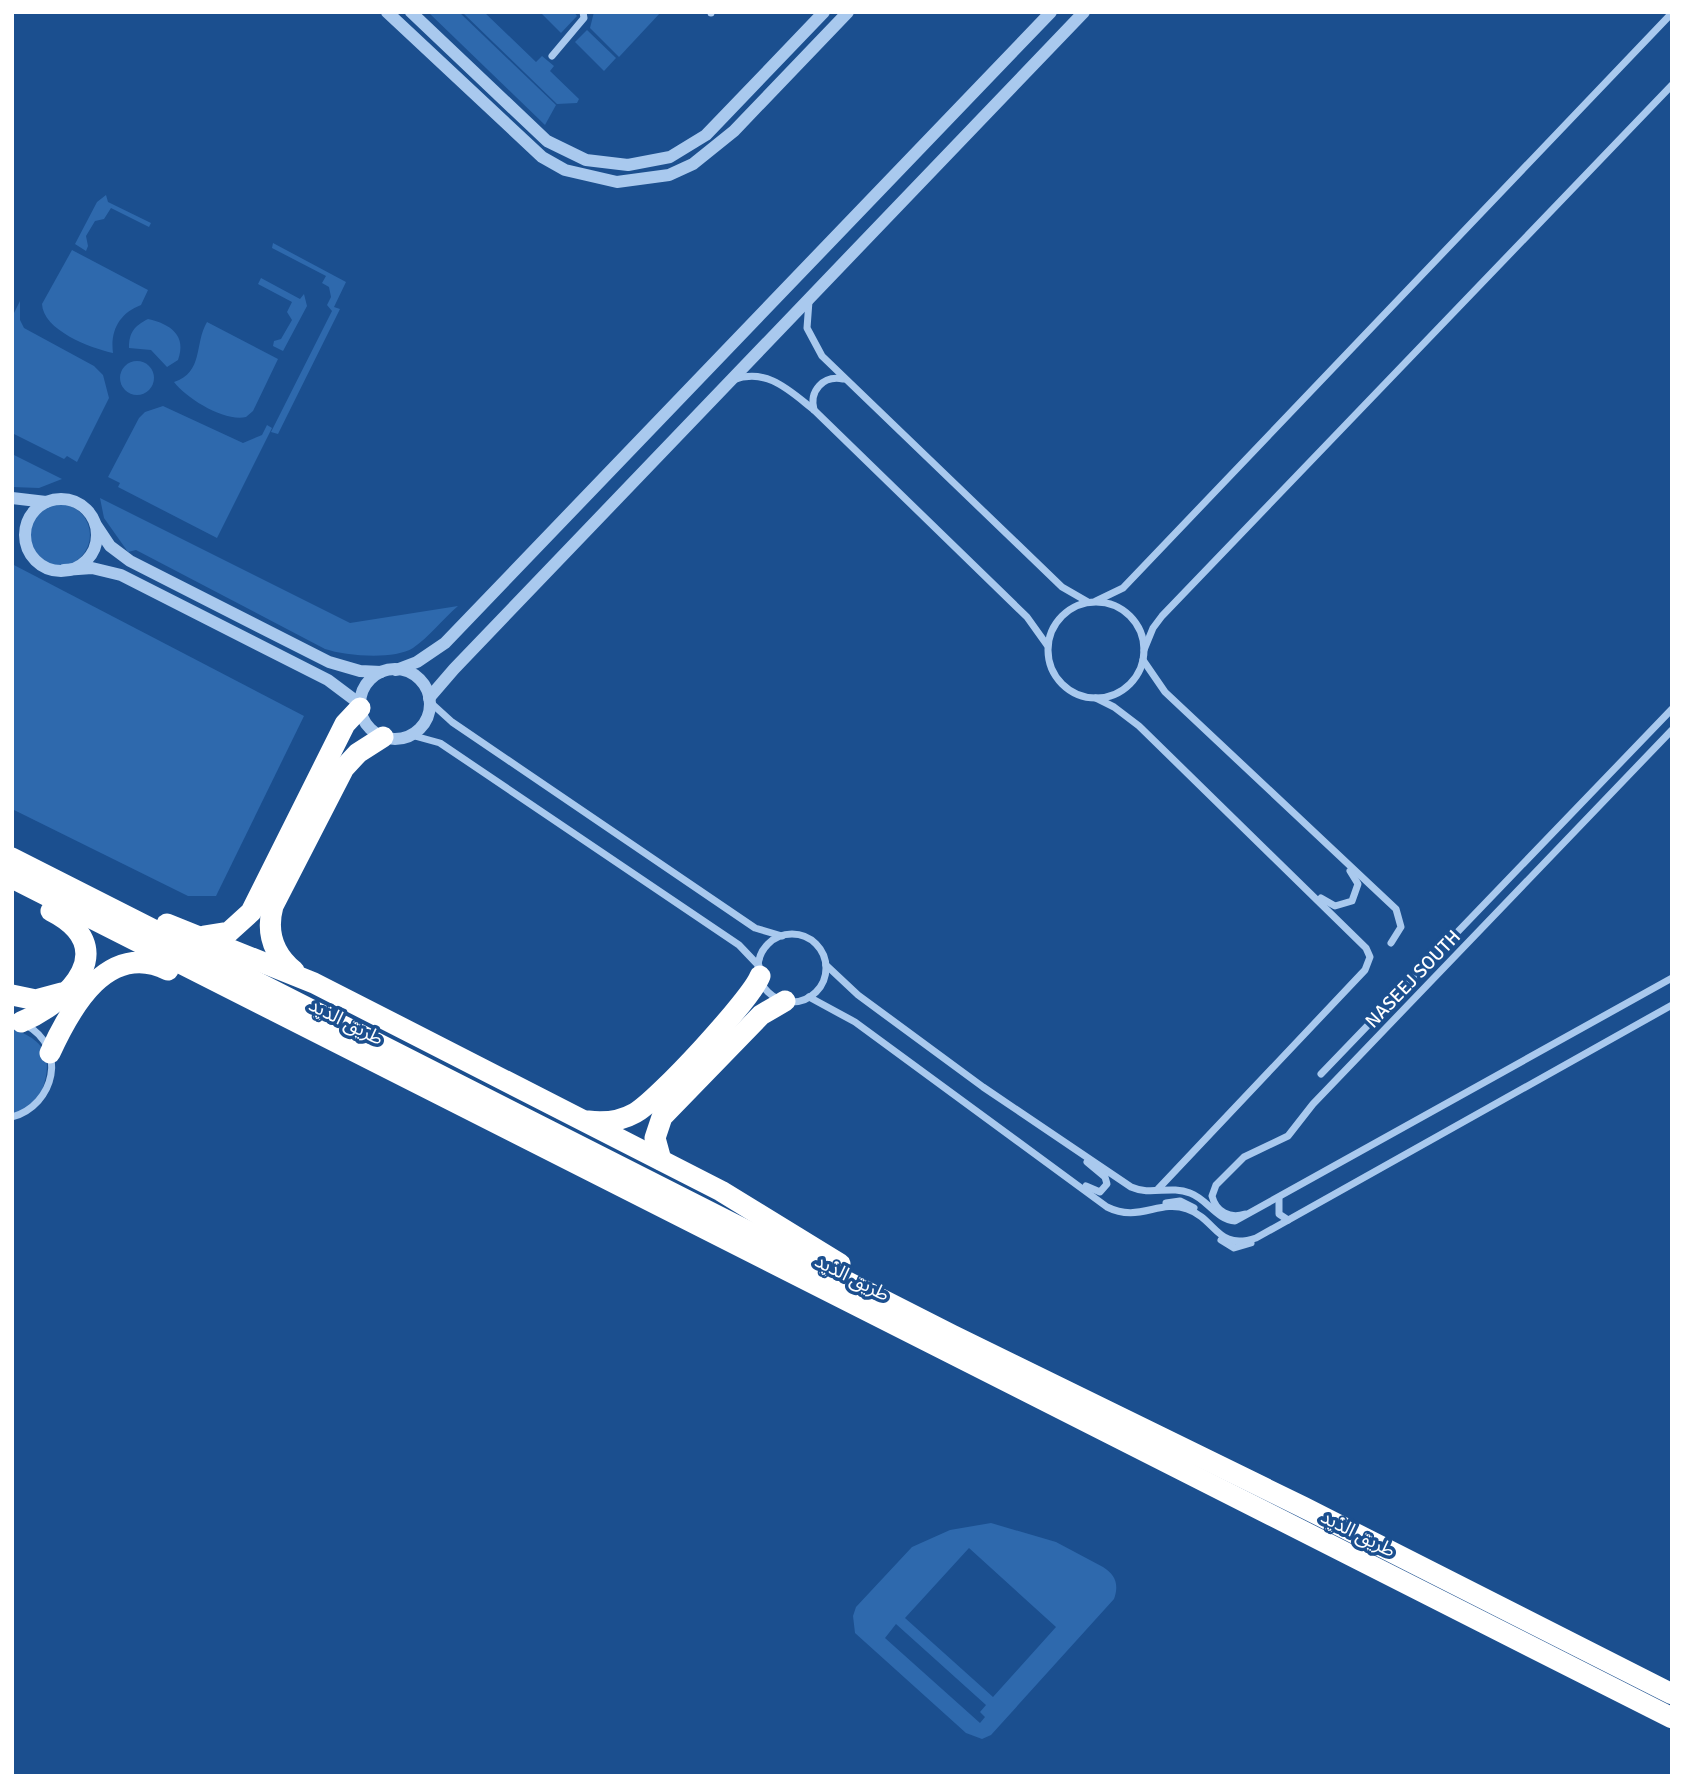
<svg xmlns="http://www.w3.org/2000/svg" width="1684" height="1788" font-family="Signika,'Noto Sans Arabic',sans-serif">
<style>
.green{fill:#2e69ad;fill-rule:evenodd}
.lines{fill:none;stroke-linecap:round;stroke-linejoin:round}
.minor{stroke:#a9c9ee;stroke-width:7}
.tertiary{stroke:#a9c9ee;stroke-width:12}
.motorway{stroke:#fff;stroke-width:21}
.labels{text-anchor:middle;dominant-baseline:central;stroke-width:7;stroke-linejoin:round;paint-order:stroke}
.street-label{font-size:19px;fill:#fff;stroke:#1b4f8f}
</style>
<rect width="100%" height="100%" fill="#1b4f8f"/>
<!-- green -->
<g class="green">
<path d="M428,12H459L556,105L545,125Z"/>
<path d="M462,12H484L536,62L542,56L554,66L550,71L579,99L577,103L557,104Z"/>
<path d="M540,12H574L577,16L561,33Z"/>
<path d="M594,12H661L619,57L590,28Z"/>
<path d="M587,30L616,58L604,71L575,42Z"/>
<path d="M106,195L108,202L151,223L149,227L111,208L104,219L95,221L86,236L88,246L86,251L75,244L97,202Z"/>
<path d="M273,243L346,282L334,307L340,309L278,434L271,432L332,311L327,305L331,297L329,287L322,283L326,276L272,248Z"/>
<path d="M72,250L148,290L141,305C120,313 110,330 113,353C90,348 43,330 42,304Z"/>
<path d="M261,278L300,299L304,294L307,306L283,351L273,346L274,341L281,339L292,320L287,312L292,302L258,284Z"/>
<path d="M20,301V320L24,328L94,366L103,375L109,398L77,462L67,456L64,459L12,433V317Z"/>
<path d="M148,319C171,324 187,336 178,360L167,367L151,350L129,348C129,333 134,326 148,319Z"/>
<path d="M207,322L278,359L253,411L246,417C225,422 187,399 174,382C204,372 194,344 207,322Z"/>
<circle cx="137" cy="378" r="17"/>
<path d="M163,406L243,443L262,435L267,425L272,428L217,538L118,487L120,483L108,477L139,418L145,412Z"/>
<path d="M12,454L62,479L39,488L12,487Z"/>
<path d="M100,498L350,623L458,606C443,619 429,637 413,648C394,660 346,656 325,649L136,550L128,552L104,518Z"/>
<circle cx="59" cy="535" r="31"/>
<path d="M12,564L304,716L216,896H188L12,809Z"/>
<path d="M12,1029C56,1043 51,1069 37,1104L12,1117Z"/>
<path d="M991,1523L1056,1542L1103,1567C1116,1575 1119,1585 1114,1599L991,1735L982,1739L966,1733L855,1633L853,1616L856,1607L912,1547L950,1530ZM969,1548L1056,1627L993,1697L905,1618ZM896,1624L986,1705L980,1712L985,1717L980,1723L885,1638Z"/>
</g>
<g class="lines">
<!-- minor -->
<g class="minor">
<path d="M711,12V13"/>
<path d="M552,56L584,18L583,12"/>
<path d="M809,301L807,328L822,356L1062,587L1088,602"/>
<path d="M733,380C767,367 790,391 814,410L1027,617L1047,645"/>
<path d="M814,410C809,391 823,375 843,379"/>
<path d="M1096,601L1123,588L1672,13"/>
<circle cx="1096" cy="650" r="48"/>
<path d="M1144,650L1153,628L1162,616L1672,85"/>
<path d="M1143,660L1165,692L1396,909L1401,927L1391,943"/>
<path d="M1096,698L1114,707L1139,726L1366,948L1370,957L1365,970L1158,1189"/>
<path d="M430,702L452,722L755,928L782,936"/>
<path d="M411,735L440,743L739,945L759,966"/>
<path d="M1321,898L1335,906L1352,901L1358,884L1350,871"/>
<circle cx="792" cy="968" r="34"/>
<path d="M826,965L858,995L983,1087L1131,1187C1151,1196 1170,1185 1190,1193C1207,1199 1217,1220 1235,1221L1672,978"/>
<path d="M809,997L855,1022L1107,1207C1139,1223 1159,1199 1187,1209C1217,1219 1216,1251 1256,1238L1672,1005"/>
<path d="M1321,1074L1672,709"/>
<path d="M12,1117C55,1105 68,1048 26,1025"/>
<path d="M1086,1186L1100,1192L1107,1184L1105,1177L1087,1162"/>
<path d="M1279,1199V1214L1288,1220"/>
<path d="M1166,1203L1180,1201L1194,1208"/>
<path d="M1245,1214C1230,1219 1216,1212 1212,1196L1216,1185L1244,1157L1288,1136L1313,1104L1672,730"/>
<path d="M1221,1240L1234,1248L1251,1243"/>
</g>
<!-- tertiary -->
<g class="tertiary">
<path d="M387,12L542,157L565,170L617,182L669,175L693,164L734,131L848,12"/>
<path d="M411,12L547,141L586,160L628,165L670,157L706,135L824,12"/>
<path d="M12,498L46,502"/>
<circle cx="61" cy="535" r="36"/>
<path d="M96,525L110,546L130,561L329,662L360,671L381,672"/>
<path d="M64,570L92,568L121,575L328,680L360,704"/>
<circle cx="395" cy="704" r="35"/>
<path d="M396,670L417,662L445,643L1051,12"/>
<path d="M429,698L454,669L1084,12"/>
</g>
<!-- motorway -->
<g class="motorway">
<path d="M12,858L952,1335L1303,1507L1672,1694"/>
<path d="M12,878L1672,1718"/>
<path d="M167,924L314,983L721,1191L840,1264"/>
<path d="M204,936L229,932L251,912L345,724L360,708"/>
<path d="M294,971C273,954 266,932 273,906L344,768L358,753L383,737"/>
<path d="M12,995L36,1000L62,993"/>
<path d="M21,1022C71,1001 122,947 51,911"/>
<path d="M50,1053C71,1007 108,940 168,970"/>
<path d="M588,1121C604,1123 621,1121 635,1113C657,1101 752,998 760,976"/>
<path d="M661,1160L655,1138L662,1117L761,1015L785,1001"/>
</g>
</g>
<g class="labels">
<!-- street labels -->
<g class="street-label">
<text transform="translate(1413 979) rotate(-46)">NASEEJ SOUTH</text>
<text transform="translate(346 1022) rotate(27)">طريق الذيد</text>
<text transform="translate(852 1278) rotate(27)">طريق الذيد</text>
<text transform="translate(1358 1534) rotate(27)">طريق الذيد</text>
</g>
</g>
<!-- border -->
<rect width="1684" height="1788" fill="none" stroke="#ffffff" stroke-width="28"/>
</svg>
